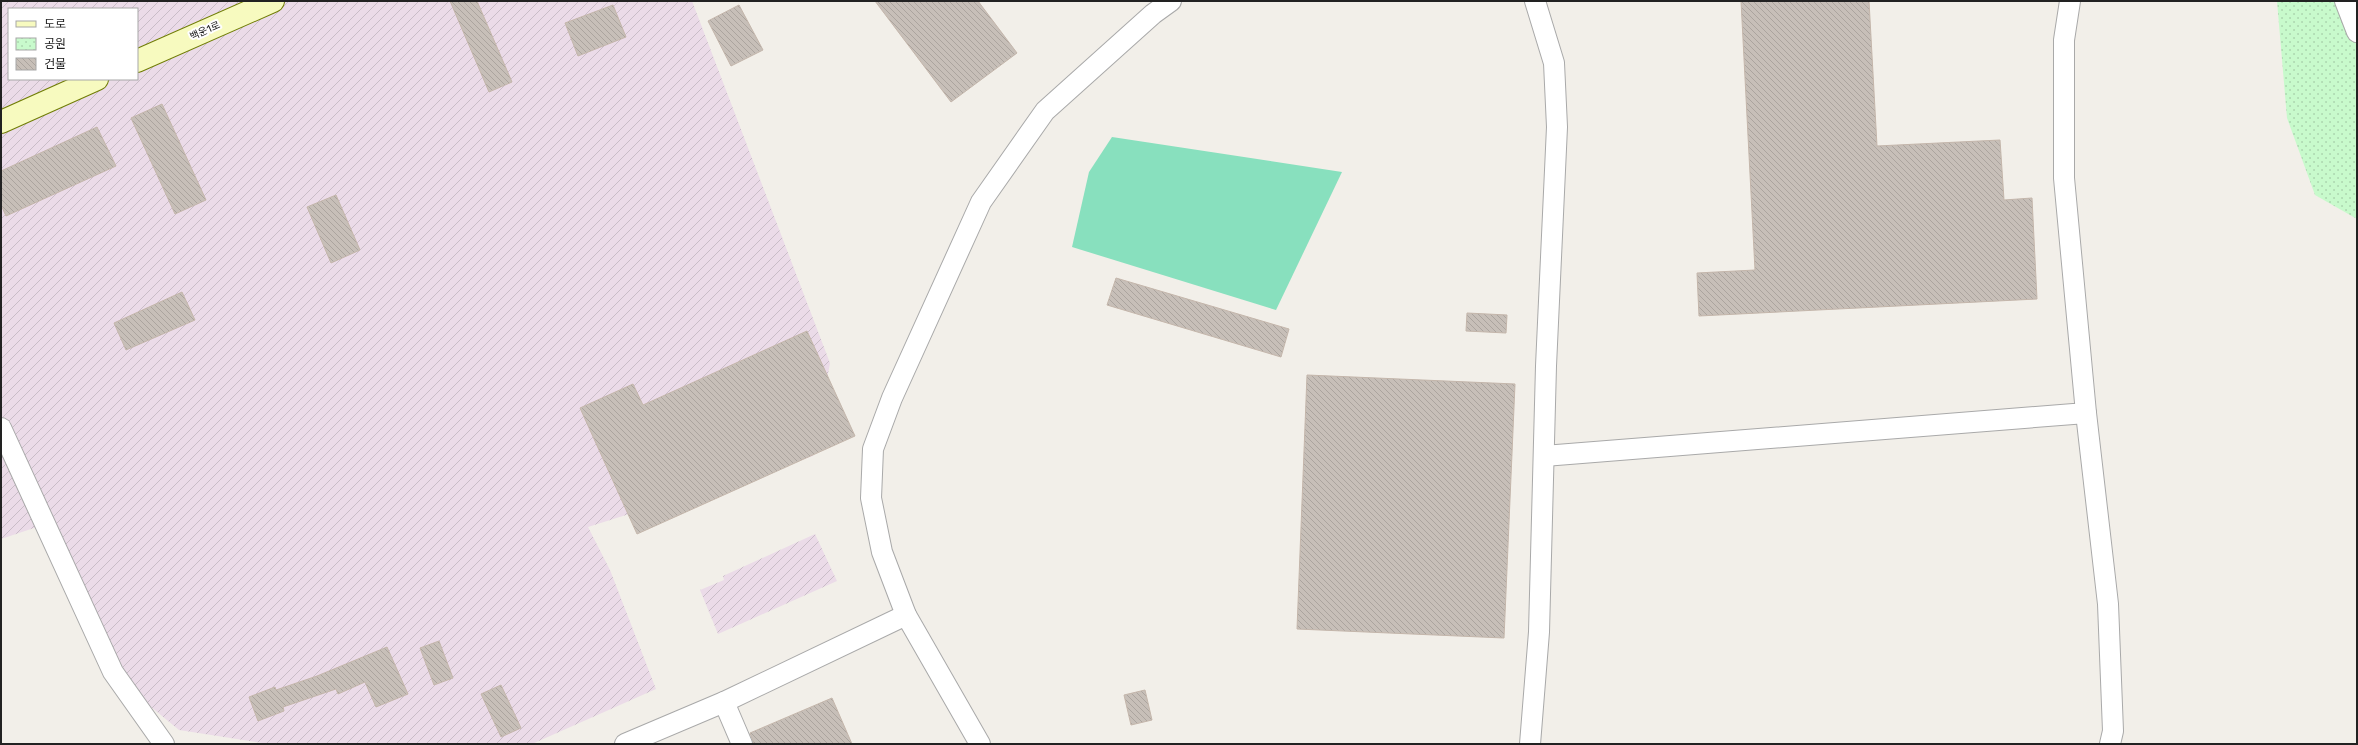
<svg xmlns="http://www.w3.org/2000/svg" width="2358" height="745" font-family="Rubik,'Noto Sans KR',sans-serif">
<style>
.industrial{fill:url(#industrial-furrows);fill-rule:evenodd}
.park{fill:url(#park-dots)}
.pitch{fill:#88e0be}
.building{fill:url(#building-back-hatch);stroke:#c4b6ab}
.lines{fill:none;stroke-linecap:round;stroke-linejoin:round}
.street-casing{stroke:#a9a9a9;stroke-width:22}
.secondary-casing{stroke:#707d05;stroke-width:24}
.street{stroke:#fff;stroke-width:20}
.secondary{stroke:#f7fabf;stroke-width:22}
.labels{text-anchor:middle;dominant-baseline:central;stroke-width:4;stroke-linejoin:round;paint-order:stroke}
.street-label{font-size:10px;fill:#222;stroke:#fff}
</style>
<defs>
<pattern id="industrial-furrows" width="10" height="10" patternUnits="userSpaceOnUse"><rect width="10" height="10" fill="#ebdbe8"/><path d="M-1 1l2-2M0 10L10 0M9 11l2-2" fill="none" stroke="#c9bcc7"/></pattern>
<pattern id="park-dots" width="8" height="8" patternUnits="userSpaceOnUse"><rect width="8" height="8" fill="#c8facc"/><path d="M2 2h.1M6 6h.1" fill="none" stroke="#acd6af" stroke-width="1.8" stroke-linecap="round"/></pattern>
<pattern id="building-back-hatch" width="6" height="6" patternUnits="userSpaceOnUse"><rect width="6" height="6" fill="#c7bfb8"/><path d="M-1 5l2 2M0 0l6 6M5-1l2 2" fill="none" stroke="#aba49e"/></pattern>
</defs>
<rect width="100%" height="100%" fill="#f2efe9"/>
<!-- industrial -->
<g class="industrial">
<path d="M1,1H692L830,363L813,456L588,527L610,570L656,689L532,744H268L179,730L139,697L101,648L46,524L1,539ZM9,9H137V79H9Z"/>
<path d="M815,534L837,581L718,634L700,590L724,580L723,576Z"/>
</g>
<!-- park -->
<path class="park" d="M2277,1H2357V219L2315,195L2287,118Z"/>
<!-- pitch -->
<path class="pitch" d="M1112,137L1342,172L1276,310L1072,247L1089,172Z"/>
<!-- building -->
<g class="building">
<path d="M450,1H477L512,82L489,92Z"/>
<path d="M875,1H978L1017,53L951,102Z"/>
<path d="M1741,1H1869L1877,146L2000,140L2004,200L2032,198L2037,299L1699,316L1697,273L1755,270Z"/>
<path d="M613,5L626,37L578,56L565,23Z"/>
<path d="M739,5L763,50L731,66L708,21Z"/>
<path d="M162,104L206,200L175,214L131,118Z"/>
<path d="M97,127L116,166L6,216L1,205V171Z"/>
<path d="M336,195L360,250L331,263L307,207Z"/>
<path d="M1116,278L1289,329L1281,357L1107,305Z"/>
<path d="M182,292L195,320L126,350L114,323Z"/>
<path d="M1467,313L1507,315L1506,333L1466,331Z"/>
<path d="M807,331L855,436L637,534L580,408L633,384L643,405Z"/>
<path d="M1307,375L1515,384L1504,638L1297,629Z"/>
<path d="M439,641L453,678L434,685L420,648Z"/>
<path d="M387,647L408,694L376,707L365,682L338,694L336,689L283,707L284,711L258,721L249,697L275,687L276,690L317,676Z"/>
<path d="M501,685L521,728L501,737L481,694Z"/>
<path d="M1145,690L1152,720L1131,725L1124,695Z"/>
<path d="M832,698L852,744H754L750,733Z"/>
</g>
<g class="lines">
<!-- street casing -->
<g class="street-casing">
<g id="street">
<path d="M2345,1L2357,32"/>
<path d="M2086,413L2108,604L2113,731L2110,744"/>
<path d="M1,428L113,672L164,744"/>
<path d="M1544,456L2086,413L2064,178V40L2070,1"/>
<path d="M906,615L980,744"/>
<path d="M724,702L742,744"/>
<path d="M625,744L724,702L906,615L882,552L871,498L873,449L892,398L981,202L1045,111L1153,14L1171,1"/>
<path d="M1530,744L1539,632L1546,366L1557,127L1554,63L1535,1"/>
</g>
</g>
<!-- secondary casing -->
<g class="secondary-casing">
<g id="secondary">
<path d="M137,61L273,1"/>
<path d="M1,122L97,79"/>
</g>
</g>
<!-- street -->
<use href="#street" class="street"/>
<!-- secondary -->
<use href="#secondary" class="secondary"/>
</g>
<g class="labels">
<!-- street labels -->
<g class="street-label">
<text transform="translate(205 31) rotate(-24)">백운1로</text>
</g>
</g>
<!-- border -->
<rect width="2358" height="745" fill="none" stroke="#222222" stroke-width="4"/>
<!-- legend -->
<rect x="8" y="8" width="130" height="72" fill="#ffffff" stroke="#a7a7a7"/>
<rect x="16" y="21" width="20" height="6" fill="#f7fabf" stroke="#a7a7a7"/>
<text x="44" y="28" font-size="12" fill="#222222">도로</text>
<rect x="16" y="38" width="20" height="12" fill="url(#park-dots)" stroke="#a7a7a7"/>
<text x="44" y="48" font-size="12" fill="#222222">공원</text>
<rect x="16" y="58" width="20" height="12" fill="url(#building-back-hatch)" stroke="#a7a7a7"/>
<text x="44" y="68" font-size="12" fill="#222222">건물</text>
</svg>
